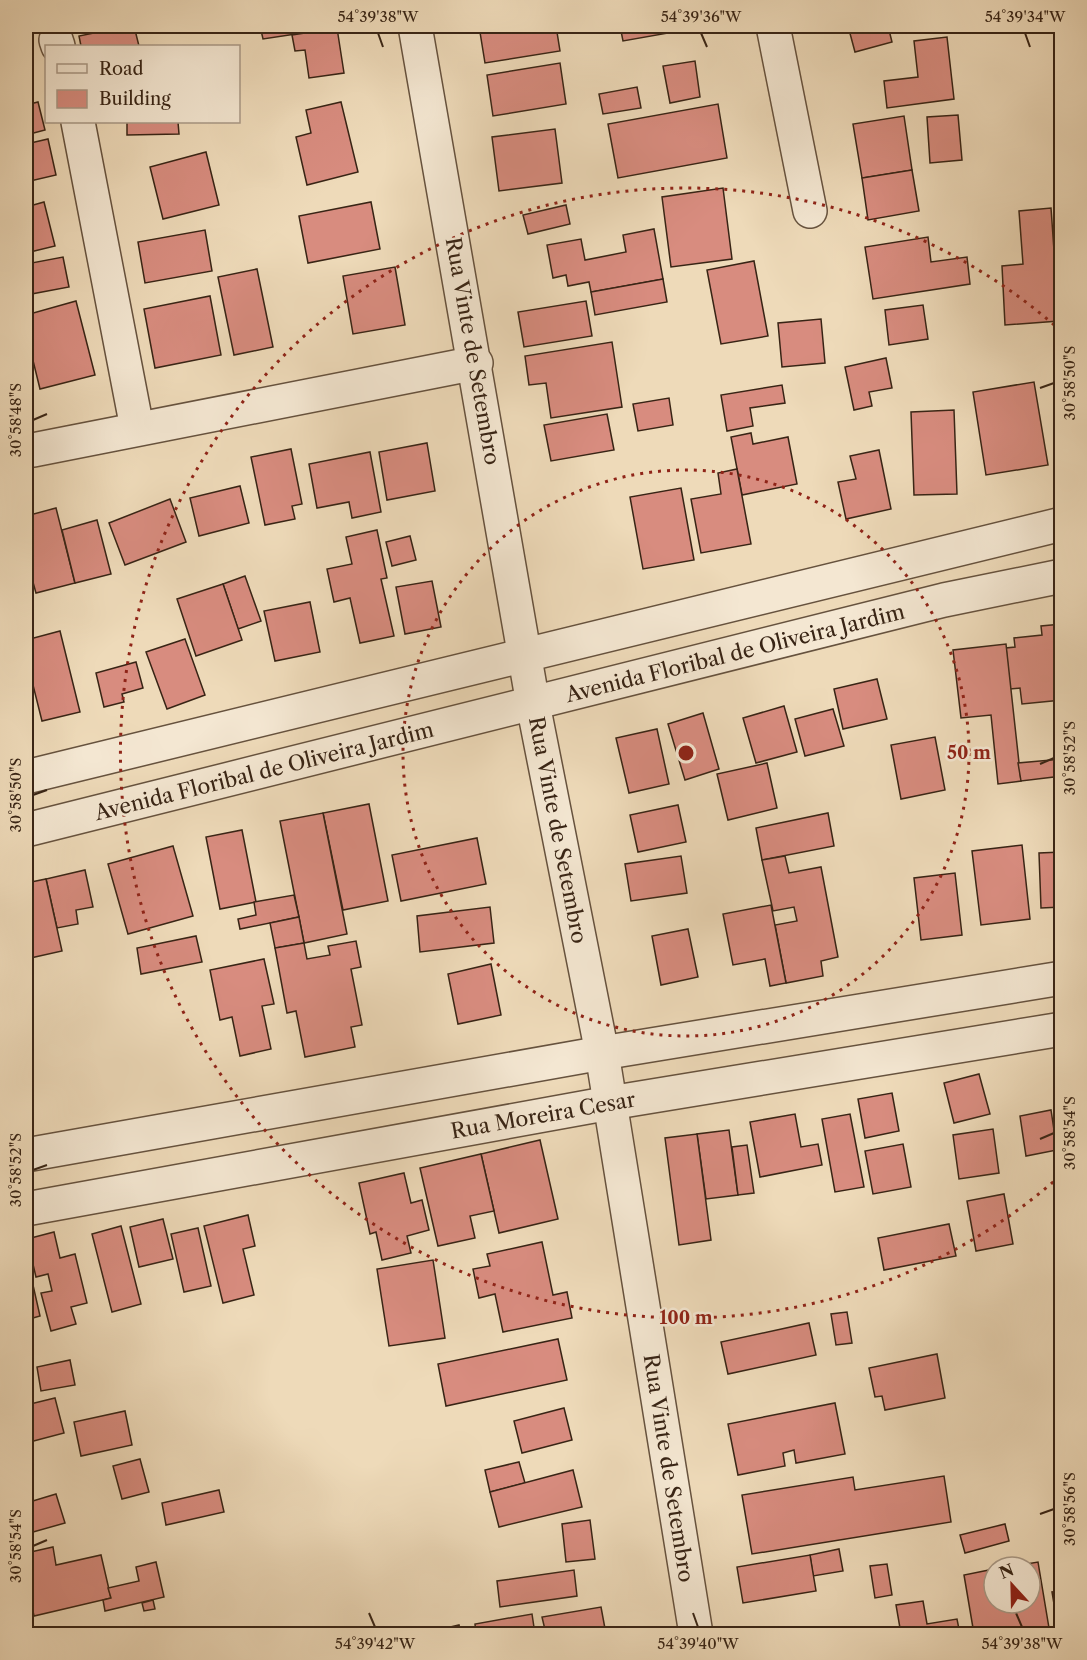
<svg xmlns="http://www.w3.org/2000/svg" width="1087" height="1660" font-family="'Libre Caslon Text',serif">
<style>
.building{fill:#d88c7f;stroke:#382415;stroke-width:1.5}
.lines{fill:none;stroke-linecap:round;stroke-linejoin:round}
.minor-casing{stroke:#66523e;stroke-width:36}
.minor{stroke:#f4e7d2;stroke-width:33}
.ticks{fill:none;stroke:#382415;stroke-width:2}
.ring{fill:none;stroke:#8f2418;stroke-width:3;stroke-dasharray:3 6}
.labels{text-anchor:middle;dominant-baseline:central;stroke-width:5;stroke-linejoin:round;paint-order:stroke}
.street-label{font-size:21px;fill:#382415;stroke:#f4e7d2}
.centre{fill:#8f2418;stroke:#f4e7d2;stroke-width:3}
.ring-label{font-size:18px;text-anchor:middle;font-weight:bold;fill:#8f2418;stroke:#f4e7d2;stroke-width:5;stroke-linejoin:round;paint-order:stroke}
.neatline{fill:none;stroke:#382415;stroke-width:2}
.ticks-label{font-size:15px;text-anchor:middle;fill:#382415}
</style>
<rect width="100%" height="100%" fill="#eedab9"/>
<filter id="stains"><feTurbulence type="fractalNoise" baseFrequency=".00333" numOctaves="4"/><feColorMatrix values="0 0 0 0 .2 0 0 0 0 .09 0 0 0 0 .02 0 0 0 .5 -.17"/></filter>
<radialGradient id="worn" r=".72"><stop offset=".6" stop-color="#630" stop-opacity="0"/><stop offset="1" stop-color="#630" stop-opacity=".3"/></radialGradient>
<!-- building -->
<g class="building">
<path d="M128,26H134L139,46H81L79,36Z"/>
<path d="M260,26H342V27L263,39Z"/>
<path d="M479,26H556L560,51L485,63Z"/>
<path d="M620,26H690L691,29L623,41Z"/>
<path d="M848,26H888L892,42L855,52Z"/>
<path d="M944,26H960V28L944,30Z"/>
<path d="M337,28L344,73L309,78L305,50L295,51L292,35Z"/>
<path d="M947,37L954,99L887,108L884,81L918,77L914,41Z"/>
<path d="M695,61L700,97L670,103L663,66Z"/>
<path d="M560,63L566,104L493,116L487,75Z"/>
<path d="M637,87L641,108L603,114L599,94Z"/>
<path d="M38,102L45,130L26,135V105Z"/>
<path d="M341,102L358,172L307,185L296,137L311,133L306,110Z"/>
<path d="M718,104L727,158L618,178L608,124Z"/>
<path d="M958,115L962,160L930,163L927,117Z"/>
<path d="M904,116L912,170L862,178L853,124Z"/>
<path d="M127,122H178L179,134L127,135Z"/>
<path d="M555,129L562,183L499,191L492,137Z"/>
<path d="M48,139L56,175L30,181L33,193L26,194V144Z"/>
<path d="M206,152L219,205L163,219L150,167Z"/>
<path d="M912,170L919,211L868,220L862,178Z"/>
<path d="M723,188L732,259L671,267L662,197Z"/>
<path d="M44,202L55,246L26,253V207Z"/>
<path d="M371,202L380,249L308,263L299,216Z"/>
<path d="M566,205L570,224L528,234L523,215Z"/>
<path d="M1051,208L1059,321L1005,325L1002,266L1023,264L1019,211Z"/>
<path d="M654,229L663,279L591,292L589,282L568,286L566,275L553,278L547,245L581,239L585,260L626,252L623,235Z"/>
<path d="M205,230L212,271L145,283L138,242Z"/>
<path d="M928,237L931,262L967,257L970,284L873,299L865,247Z"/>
<path d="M63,257L69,287L26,295V264Z"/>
<path d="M754,261L768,336L721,344L707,270Z"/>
<path d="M395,267L405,325L353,334L343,276Z"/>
<path d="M257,269L273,347L234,355L218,277Z"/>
<path d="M663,279L667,302L595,315L591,292Z"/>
<path d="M210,296L221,355L155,368L144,309Z"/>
<path d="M76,301L95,375L40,389L26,332V315Z"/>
<path d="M586,301L592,336L524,347L518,312Z"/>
<path d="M923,305L928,339L889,345L885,310Z"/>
<path d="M821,319L825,363L782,367L778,323Z"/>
<path d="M612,342L622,407L551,418L546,383L529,385L525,356Z"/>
<path d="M886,358L892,388L869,392L872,406L854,410L845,367Z"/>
<path d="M1034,382L1048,465L986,475L973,392Z"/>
<path d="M782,385L785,403L750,408L753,426L727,431L721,395Z"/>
<path d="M669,398L673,425L638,431L633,404Z"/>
<path d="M954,410L957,494L914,495L911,412Z"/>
<path d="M607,414L614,450L551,461L544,425Z"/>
<path d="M751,433L753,444L788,437L797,484L742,495L731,437Z"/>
<path d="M427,443L435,491L387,500L379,452Z"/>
<path d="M291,449L302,504L292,506L295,519L265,525L251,457Z"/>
<path d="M879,450L891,509L846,519L838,482L856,479L850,456Z"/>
<path d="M370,452L381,512L352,518L349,502L317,508L309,464Z"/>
<path d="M737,469L751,544L701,553L691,499L721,494L718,473Z"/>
<path d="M240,486L249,523L199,536L190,498Z"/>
<path d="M681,488L694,560L643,569L630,497Z"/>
<path d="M170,499L186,542L125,565L109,523Z"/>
<path d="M56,508L75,583L36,593L31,575L26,577V516Z"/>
<path d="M97,520L111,574L75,583L62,530Z"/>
<path d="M377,530L387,578L381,579L394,636L360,643L350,598L334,602L327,569L352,564L346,537Z"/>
<path d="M410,536L416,560L392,566L386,542Z"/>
<path d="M245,576L261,621L238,629L223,584Z"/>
<path d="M432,581L441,627L405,634L396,587Z"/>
<path d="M223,584L242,640L196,656L177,599Z"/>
<path d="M310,602L320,652L275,661L264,611Z"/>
<path d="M1062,624V700L1022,704L1020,688L1010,689L1006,648L1015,647L1014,638L1042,635L1041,626Z"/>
<path d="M60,631L80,712L42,721L32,681L26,682V640Z"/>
<path d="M185,639L205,695L167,709L146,652Z"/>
<path d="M1006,644L1021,781L998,784L991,715L961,718L953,650Z"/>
<path d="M136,662L143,688L122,694L124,702L104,707L96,673Z"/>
<path d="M877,679L887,719L843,729L834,689Z"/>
<path d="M784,706L797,752L756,763L743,718Z"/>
<path d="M833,709L844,746L805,756L795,719Z"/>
<path d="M703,713L719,769L685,780L668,724Z"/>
<path d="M657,729L669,784L629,793L616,738Z"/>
<path d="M935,737L945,790L901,799L891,745Z"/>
<path d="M1062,759V776L1021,781L1018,763Z"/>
<path d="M767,763L777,808L728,820L717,774Z"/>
<path d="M369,804L388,901L343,910L323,813Z"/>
<path d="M678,805L686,842L638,852L630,815Z"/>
<path d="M323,813L347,934L304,943L280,821Z"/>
<path d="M828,813L834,846L762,860L756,828Z"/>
<path d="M242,830L256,902L220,909L206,837Z"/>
<path d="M477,838L486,884L401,901L392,855Z"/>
<path d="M1022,845L1030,919L981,925L972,851Z"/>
<path d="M173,846L193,916L128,934L108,864Z"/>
<path d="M1062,852V907L1041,908L1039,853Z"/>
<path d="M681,856L687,893L631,901L625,864Z"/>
<path d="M785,856L789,873L821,867L838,957L821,961L823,976L786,983L775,925L797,921L794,907L773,911L762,860Z"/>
<path d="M85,870L93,907L76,910L78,924L57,928L46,879Z"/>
<path d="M955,873L962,935L921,940L914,878Z"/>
<path d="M46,879L62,951L26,959V883Z"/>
<path d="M294,895L299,917L240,929L238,919L256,915L254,902Z"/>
<path d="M771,905L786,983L770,986L765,959L733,965L723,914Z"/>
<path d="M490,907L494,943L420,952L417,916Z"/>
<path d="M299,917L304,943L275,948L270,923Z"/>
<path d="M688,929L698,977L661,985L652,936Z"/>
<path d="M196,936L202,962L141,974L137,948Z"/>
<path d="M356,941L361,967L351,969L362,1025L351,1027L355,1047L305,1057L296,1011L287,1013L275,948L304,943L307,959L330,955L328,946Z"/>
<path d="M264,959L274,1004L262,1006L271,1049L240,1056L232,1017L220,1020L210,970Z"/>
<path d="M491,964L501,1015L458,1024L448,974Z"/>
<path d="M979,1074L990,1114L954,1123L944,1083Z"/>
<path d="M892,1093L899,1131L865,1138L858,1099Z"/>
<path d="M1051,1110L1057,1150L1026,1156L1020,1116Z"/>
<path d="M795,1114L801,1147L818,1144L822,1165L760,1177L750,1122Z"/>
<path d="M850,1114L864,1187L835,1192L822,1119Z"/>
<path d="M993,1129L999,1173L959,1179L953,1135Z"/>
<path d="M729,1130L738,1195L706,1199L697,1134Z"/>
<path d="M697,1134L711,1240L679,1245L665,1138Z"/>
<path d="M540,1140L558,1219L499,1233L481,1154Z"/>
<path d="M903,1144L911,1187L873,1194L865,1151Z"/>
<path d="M747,1145L754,1193L738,1195L732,1147Z"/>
<path d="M481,1154L494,1211L470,1216L475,1238L438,1246L420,1168Z"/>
<path d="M404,1173L411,1203L422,1200L429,1230L407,1236L411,1253L382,1260L376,1232L370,1234L359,1183Z"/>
<path d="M1004,1194L1013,1244L976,1251L967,1201Z"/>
<path d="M248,1215L255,1246L243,1249L254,1295L223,1303L204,1226Z"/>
<path d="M163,1219L173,1259L139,1267L130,1227Z"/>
<path d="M949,1224L956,1256L884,1270L878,1238Z"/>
<path d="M121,1226L141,1304L112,1312L92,1234Z"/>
<path d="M198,1228L211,1286L184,1292L171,1234Z"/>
<path d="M54,1232L60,1258L75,1254L87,1303L71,1307L76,1324L51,1331L41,1293L52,1291L48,1274L36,1277L27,1239Z"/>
<path d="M542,1242L553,1295L567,1292L572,1318L503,1332L495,1294L479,1298L473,1269L490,1266L487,1254Z"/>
<path d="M26,1254L40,1316L26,1320Z"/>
<path d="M433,1260L445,1338L389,1346L377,1269Z"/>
<path d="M847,1312L852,1343L836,1345L831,1314Z"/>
<path d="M809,1323L816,1355L728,1374L721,1342Z"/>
<path d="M558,1339L567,1380L446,1406L438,1364Z"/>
<path d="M937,1354L945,1398L885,1410L882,1396L875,1397L869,1368Z"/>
<path d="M70,1360L75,1385L41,1391L37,1367Z"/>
<path d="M55,1398L64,1433L26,1443V1405Z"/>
<path d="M835,1403L845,1454L796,1463L794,1450L783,1453L785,1466L738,1475L728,1424Z"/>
<path d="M564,1408L572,1440L522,1453L514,1421Z"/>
<path d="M125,1411L132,1445L81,1456L74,1422Z"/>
<path d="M140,1459L149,1492L122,1499L113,1466Z"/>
<path d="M519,1462L525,1483L490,1492L485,1470Z"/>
<path d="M573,1470L582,1507L499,1527L490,1492Z"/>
<path d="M944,1476L951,1522L752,1554L742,1495L853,1477L855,1490Z"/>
<path d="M219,1490L224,1512L166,1525L162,1503Z"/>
<path d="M56,1494L65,1523L26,1534V1503Z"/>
<path d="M590,1520L595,1559L566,1562L562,1524Z"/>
<path d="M1005,1524L1009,1541L965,1553L960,1535Z"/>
<path d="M53,1547L56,1565L101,1555L111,1598L34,1616L26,1578V1553Z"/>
<path d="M839,1549L843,1571L813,1576L810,1555Z"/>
<path d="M810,1555L816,1591L743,1603L737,1567Z"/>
<path d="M156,1562L164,1597L105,1611L103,1600L111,1598L108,1588L139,1581L136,1567Z"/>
<path d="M1038,1562L1050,1634H974L964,1575L994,1569V1603H1030V1567H1008Z"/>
<path d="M887,1564L892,1595L875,1598L870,1566Z"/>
<path d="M574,1570L577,1596L500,1607L497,1581Z"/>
<path d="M1062,1591V1634H1059L1052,1592Z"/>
<path d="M153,1600L155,1609L144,1611L142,1603Z"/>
<path d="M923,1601L927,1624L957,1619L960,1634H901L896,1605Z"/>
<path d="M601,1607L606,1634H546L542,1617Z"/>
<path d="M532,1614L535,1634H476L475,1624Z"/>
<path d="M459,1625L461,1634H421Z"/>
<path d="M113,1631L114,1634H96Z"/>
</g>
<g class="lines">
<!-- minor casing -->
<g class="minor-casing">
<g id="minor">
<path d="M415,26L533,704L602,1053L696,1634"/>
<path d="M773,26L810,211"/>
<path d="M56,40L58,46"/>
<path d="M78,122L137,428"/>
<path d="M33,450L476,363"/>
<path d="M26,777L1062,524"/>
<path d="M26,830L944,600L1062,576"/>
<path d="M26,1155L602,1053L1062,978"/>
<path d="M26,1209L610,1103L1062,1029"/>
</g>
</g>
<!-- minor -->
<use href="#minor" class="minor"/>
</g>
<!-- ticks -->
<path class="ticks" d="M378,33L383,47M701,33L707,47M1025,33L1030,47M1040,388L1054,383M33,420L47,414M1040,764L1054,758M33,795L47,790M1040,1139L1054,1133M33,1170L47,1165M1040,1514L1054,1509M33,1546L47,1540M369,1613L375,1627M693,1613L698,1627M1016,1613L1022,1627"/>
<!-- distance rings -->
<g class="ring">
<circle cx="686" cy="753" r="283"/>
<path d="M1060 1176A565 565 0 1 1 1060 330"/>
</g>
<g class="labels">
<!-- street labels -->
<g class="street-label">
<text transform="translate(473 351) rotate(80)">Rua Vinte de Setembro</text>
<text transform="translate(735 653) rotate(-14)">Avenida Floribal de Oliveira Jardim</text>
<text transform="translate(264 771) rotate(-14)">Avenida Floribal de Oliveira Jardim</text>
<text transform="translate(558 830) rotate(79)">Rua Vinte de Setembro</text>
<text transform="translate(543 1115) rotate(-10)">Rua Moreira Cesar</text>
<text transform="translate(669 1468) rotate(81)">Rua Vinte de Setembro</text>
</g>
</g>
<circle cx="686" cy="753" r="9" class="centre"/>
<g class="ring-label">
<text x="969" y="759">50 m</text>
<text x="686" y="1324">100 m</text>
</g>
<!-- margin -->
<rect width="1087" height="1660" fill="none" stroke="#eedab9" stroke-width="66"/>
<!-- legend -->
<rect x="45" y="45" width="195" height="78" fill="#f4e7d2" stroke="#a99986" stroke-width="1.5"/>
<rect x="57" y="64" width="30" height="9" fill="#f4e7d2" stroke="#a99986" stroke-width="1.5"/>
<text x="99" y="75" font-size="18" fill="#382415">Road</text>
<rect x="57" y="90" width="30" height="18" fill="#d88c7f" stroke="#a99986" stroke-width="1.5"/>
<text x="99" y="105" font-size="18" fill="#382415">Building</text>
<!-- north arrow -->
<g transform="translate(1012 1585) rotate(338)"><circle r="28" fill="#f4e7d2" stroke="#a99986" stroke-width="1.5"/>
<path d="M0-4.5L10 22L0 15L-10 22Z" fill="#8f2418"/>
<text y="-9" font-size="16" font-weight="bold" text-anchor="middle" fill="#382415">N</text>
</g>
<rect x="33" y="33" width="1021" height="1594" class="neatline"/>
<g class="ticks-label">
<text x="378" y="22">54°39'38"W</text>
<text x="701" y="22">54°39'36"W</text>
<text x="1025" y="22">54°39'34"W</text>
<text transform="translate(1070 383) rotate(-90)" y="5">30°58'50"S</text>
<text transform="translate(16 420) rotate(-90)" y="5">30°58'48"S</text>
<text transform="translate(1070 758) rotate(-90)" y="5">30°58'52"S</text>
<text transform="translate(16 795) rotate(-90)" y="5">30°58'50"S</text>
<text transform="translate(1070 1133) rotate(-90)" y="5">30°58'54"S</text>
<text transform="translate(16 1170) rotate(-90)" y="5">30°58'52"S</text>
<text transform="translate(1070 1509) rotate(-90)" y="5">30°58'56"S</text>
<text transform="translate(16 1546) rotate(-90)" y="5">30°58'54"S</text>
<text x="375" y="1649">54°39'42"W</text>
<text x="698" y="1649">54°39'40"W</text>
<text x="1022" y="1649">54°39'38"W</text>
</g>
<rect width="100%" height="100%" filter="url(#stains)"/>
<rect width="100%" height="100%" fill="url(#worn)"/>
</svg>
